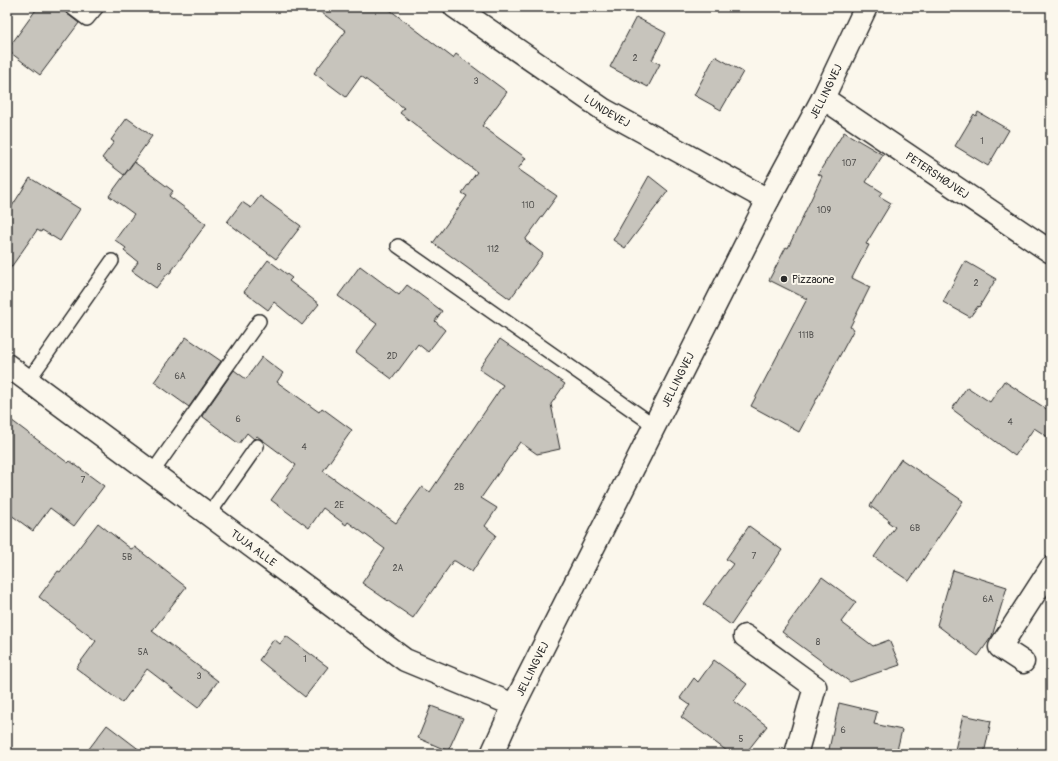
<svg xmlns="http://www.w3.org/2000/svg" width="1058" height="761" font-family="Pangolin,sans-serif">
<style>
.building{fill:#c7c4bc;stroke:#2b2b2b}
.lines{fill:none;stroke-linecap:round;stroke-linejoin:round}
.lane-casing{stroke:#2b2b2b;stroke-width:16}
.street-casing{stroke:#2b2b2b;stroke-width:25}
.secondary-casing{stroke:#2b2b2b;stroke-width:25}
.lane{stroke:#fbf7ec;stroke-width:13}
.street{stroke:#fbf7ec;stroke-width:22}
.secondary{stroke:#fbf7ec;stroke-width:22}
.poi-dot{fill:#2b2b2b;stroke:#fbf7ec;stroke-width:1.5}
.labels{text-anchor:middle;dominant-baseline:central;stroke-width:4;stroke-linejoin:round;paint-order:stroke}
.number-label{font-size:9px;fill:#52514f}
.street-label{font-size:11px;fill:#2b2b2b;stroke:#fbf7ec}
.poi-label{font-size:11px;fill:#2b2b2b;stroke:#fbf7ec;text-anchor:start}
</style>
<rect width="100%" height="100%" fill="#fbf7ec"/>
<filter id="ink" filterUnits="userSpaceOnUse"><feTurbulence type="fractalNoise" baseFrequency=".025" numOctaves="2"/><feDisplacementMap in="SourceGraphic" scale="8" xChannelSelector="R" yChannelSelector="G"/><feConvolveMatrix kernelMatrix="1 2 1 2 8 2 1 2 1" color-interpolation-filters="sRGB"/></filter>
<g filter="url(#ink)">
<!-- building -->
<g class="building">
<path d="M38,7H63L66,13L79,23L40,75L7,50Z"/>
<path d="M314,7H386L453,58L456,54L507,92L482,126L526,158L518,169L557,196L525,240L543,254L510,299L433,243L467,196L462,193L477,172L400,113L404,108L361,76L346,97L314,73L346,31Z"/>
<path d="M636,17L666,33L652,60L660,64L648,87L610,67Z"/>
<path d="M715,56L743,72L721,110L694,95Z"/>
<path d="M978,112L1009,130L988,166L955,146L974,114L976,116Z"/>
<path d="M127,118L152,136L124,175L102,158L114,142L111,140Z"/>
<path d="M844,132L883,155L866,182L882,192L879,196L891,203L866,244L869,245L852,278L870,287L850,327L854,329L799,432L751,406L807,299L769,280L786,247L788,248L822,176L818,174Z"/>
<path d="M134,162L173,191L169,196L206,224L170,273H168L156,288L132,271L138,262L124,251L126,248L115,240L134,214L109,196Z"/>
<path d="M649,176L668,191L625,248L613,240Z"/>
<path d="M30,178L80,209L60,241L42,230L41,232L37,230L7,273V214Z"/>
<path d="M260,196L301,226L276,259L227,222L242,202L251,208Z"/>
<path d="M268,260L292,278L289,281L319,304L302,325L274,302L268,310L244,292Z"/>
<path d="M965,261L996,279L979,307L978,306L970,317L943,302Z"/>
<path d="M360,266L399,295L407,285L442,311L435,321L445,330L428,352L418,344L392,379L356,352L377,324L338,296Z"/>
<path d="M186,337L221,361L189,407L154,382Z"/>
<path d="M500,339L565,384L551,404L560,449L537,454L520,442L481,498L497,508L485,526L496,535L472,572L455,561H453L413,618L362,583L385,549L348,522L346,525L323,508L309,528L271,500L296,465L257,436L254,439L247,433L239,444L202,416L234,370L246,379L262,357L283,373L277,382L319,412L322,408L352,430L323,471L396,523L422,487L430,492L503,385L479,369Z"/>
<path d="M1004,381L1051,412V439L1034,428L1015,456L952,409L967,387L990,402Z"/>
<path d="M7,417L68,463L70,461L104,486L74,526L50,508L33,531L7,512Z"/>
<path d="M901,459L963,501L909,581L874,557L895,527L888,522L889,520L870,506Z"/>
<path d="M98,523L131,549L135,547L186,587L152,631L218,681L198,708L147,669L122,703L76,668L96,641L39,597L58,571L60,572Z"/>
<path d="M749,526L782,550L731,625L703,604L733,564L726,559Z"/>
<path d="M953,570L1007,587L992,636L978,656L937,625Z"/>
<path d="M822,577L856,602L841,622L873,646L889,640L900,665L850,682L782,632Z"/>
<path d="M286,636L328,667L305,697L259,660L274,639L280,644Z"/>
<path d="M714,660L747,684L734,701L767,726L745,754H731L681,717L690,705L680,698L694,678L698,682Z"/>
<path d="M839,703L877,712L874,724L902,730L896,754H828Z"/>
<path d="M431,706L463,718L448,751L418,738Z"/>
<path d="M963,715L991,721L984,754H954Z"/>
<path d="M107,725L145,754H85Z"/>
</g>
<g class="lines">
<!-- lane casing -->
<g class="lane-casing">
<g id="lane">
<path d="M71,7L87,19L97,7"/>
<path d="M398,246L655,426"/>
<path d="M28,381L112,261"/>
<path d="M152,473L259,321"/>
<path d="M209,514L257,446"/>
</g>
</g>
<!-- street casing -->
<g class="street-casing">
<g id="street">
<path id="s1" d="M455,7L604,110L768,200"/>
<path id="s2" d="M823,98L1051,252"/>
<path id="s3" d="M7,365L405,660L514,705"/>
<path d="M745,636L815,687L796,754"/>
<path d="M1023,662L1000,647L1051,568"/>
</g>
</g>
<!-- secondary casing -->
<g class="secondary-casing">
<g id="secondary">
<path id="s4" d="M492,754L514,705L768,200L823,98L866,7"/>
</g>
</g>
<!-- lane -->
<use href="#lane" class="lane"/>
<!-- street -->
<use href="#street" class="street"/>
<!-- secondary -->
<use href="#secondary" class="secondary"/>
</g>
</g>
<!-- markers -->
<circle class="poi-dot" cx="784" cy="279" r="4"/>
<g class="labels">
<!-- number labels -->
<g class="number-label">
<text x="635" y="58">2</text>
<text x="476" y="81">3</text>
<text x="982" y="141">1</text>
<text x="849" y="163">107</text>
<text x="528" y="205">110</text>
<text x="824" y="210">109</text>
<text x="493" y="249">112</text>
<text x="159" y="267">8</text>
<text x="976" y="283">2</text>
<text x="806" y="335">111B</text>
<text x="392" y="356">2D</text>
<text x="180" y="376">6A</text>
<text x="238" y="419">6</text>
<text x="1010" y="422">4</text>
<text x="304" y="447">4</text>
<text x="83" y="480">7</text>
<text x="459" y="487">2B</text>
<text x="339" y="505">2E</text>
<text x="915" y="528">6B</text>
<text x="754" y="556">7</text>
<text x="127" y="557">5B</text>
<text x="398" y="568">2A</text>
<text x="988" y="599">6A</text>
<text x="818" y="642">8</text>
<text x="143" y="652">5A</text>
<text x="305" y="659">1</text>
<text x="199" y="676">3</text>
<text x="843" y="730">6</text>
<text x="741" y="739">5</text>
</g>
<!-- street labels -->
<g class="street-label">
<text stroke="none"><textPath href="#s4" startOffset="742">JELLINGVEJ</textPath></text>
<text stroke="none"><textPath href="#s1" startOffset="184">LUNDEVEJ</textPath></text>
<text stroke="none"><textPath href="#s2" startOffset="138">PETERSHØJVEJ</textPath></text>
<text stroke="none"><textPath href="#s4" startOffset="418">JELLINGVEJ</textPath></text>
<text stroke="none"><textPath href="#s3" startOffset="307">TUJA ALLE</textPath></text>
<text stroke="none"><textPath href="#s4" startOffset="94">JELLINGVEJ</textPath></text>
</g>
<!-- poi labels -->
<g class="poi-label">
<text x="792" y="279">Pizzaone</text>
</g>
</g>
<!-- margin -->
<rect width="1058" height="761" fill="none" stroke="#fbf7ec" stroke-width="24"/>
<rect x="12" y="12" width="1034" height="737" fill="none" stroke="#2b2b2b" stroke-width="1.5" filter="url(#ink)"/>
</svg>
